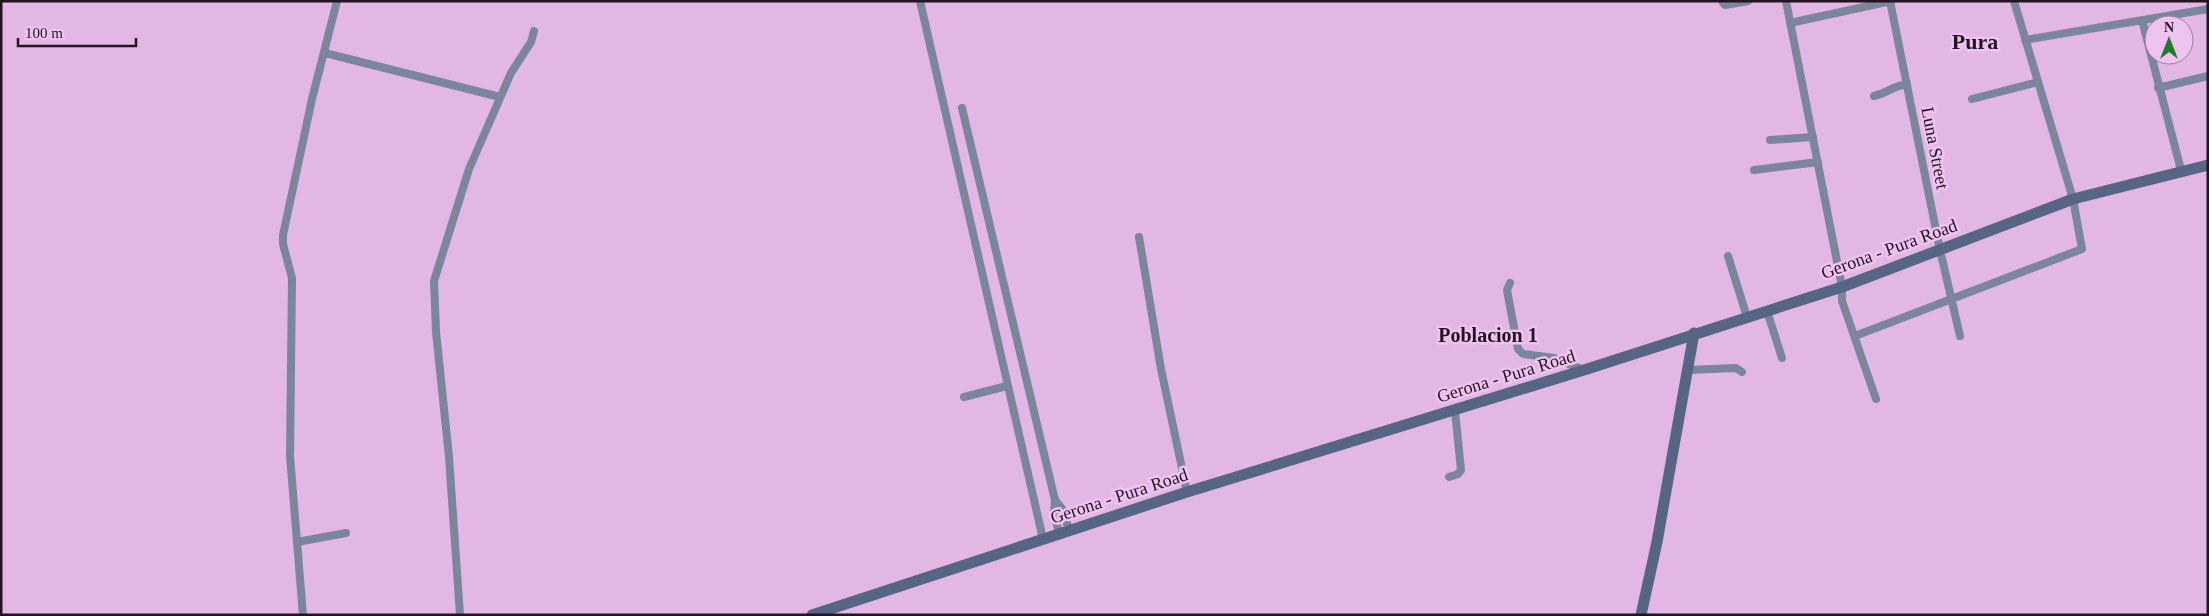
<svg xmlns="http://www.w3.org/2000/svg" width="2209" height="616" font-family="Georgia,serif">
<style>
.lines{fill:none;stroke-linecap:round;stroke-linejoin:round}
.street{stroke:#7b859b;stroke-width:8}
.secondary{stroke:#576584;stroke-width:11}
.labels{text-anchor:middle;dominant-baseline:central;stroke-width:5;stroke-linejoin:round;paint-order:stroke}
.street-label{font-size:18px;fill:#231323;stroke:#efc3f0}
.quarter-label{font-size:20px;font-weight:bold;fill:#231323;stroke:#efc3f0}
.district-label{font-size:22px;font-weight:bold;fill:#231323;stroke:#efc3f0}
</style>
<rect width="100%" height="100%" fill="#e2b7e3"/>
<g class="lines">
<!-- street -->
<g class="street">
<path d="M920,1L1043,539"/>
<path d="M1722,1L1725,5L1748,1"/>
<path d="M1786,1L1842,287V301L1876,399"/>
<path d="M1890,1L1940,250L1960,336"/>
<path d="M2142,20L2181,170"/>
<path d="M1790,23L1891,1"/>
<path d="M2025,40L2208,9"/>
<path d="M325,53L500,97"/>
<path d="M2158,88L2208,76"/>
<path d="M1874,96C1887,93 1891,87 1907,84"/>
<path d="M1972,99L2038,82"/>
<path d="M962,108L1055,500L1063,510L1069,530"/>
<path d="M1770,140L1813,137"/>
<path d="M1754,170L1818,162"/>
<path d="M1139,237L1161,369L1187,492"/>
<path d="M1728,256L1747,317"/>
<path d="M1510,283L1507,290L1518,349L1523,354L1554,358L1584,370"/>
<path d="M1767,311L1782,358"/>
<path d="M1855,336L2082,249L2073,199L2014,1"/>
<path d="M1688,370L1736,368L1742,372"/>
<path d="M964,397L1007,386"/>
<path d="M1449,477L1458,474L1461,470L1455,411"/>
<path d="M1055,500L1054,513L1059,533"/>
<path d="M297,542L346,533"/>
<path d="M303,615L290,456L292,278L283,244V235L312,99L337,1"/>
<path d="M460,615L449,457L436,332L434,281L469,169L511,73L531,42L534,31"/>
</g>
<!-- secondary -->
<g class="secondary">
<path d="M812,615L1187,492L1584,370L1842,287L2073,199L2208,165"/>
<path d="M1641,615L1657,542L1694,333"/>
</g>
</g>
<g class="labels">
<!-- street labels -->
<g class="street-label">
<text transform="translate(1935 148) rotate(79)">Luna Street</text>
<text transform="translate(1889 249) rotate(-20)">Gerona - Pura Road</text>
<text transform="translate(1506 376) rotate(-17)">Gerona - Pura Road</text>
<text transform="translate(1119 496) rotate(-18)">Gerona - Pura Road</text>
</g>
<!-- quarter labels -->
<g class="quarter-label">
<text x="1488" y="335">Poblacion 1</text>
</g>
<!-- district labels -->
<g class="district-label">
<text x="1975" y="41">Pura</text>
</g>
</g>
<!-- border -->
<rect width="2209" height="616" fill="none" stroke="#231323" stroke-width="5"/>
<!-- north arrow -->
<g transform="translate(2169 40)"><circle r="24" fill="#efc3f0" stroke="#9d7d9e"/>
<path d="M0-4L9 19L0 12L-9 19Z" fill="#1d7b2c"/>
<text y="-8" font-size="14" font-weight="bold" text-anchor="middle" fill="#231323">N</text>
</g>
<!-- scale -->
<path d="M18 38v8h118v-8" fill="none" stroke="#231323" stroke-width="2.5"/>
<text x="25" y="38" font-size="15" fill="#231323" stroke="#efc3f0" stroke-width="4" paint-order="stroke">100 m</text>
</svg>
